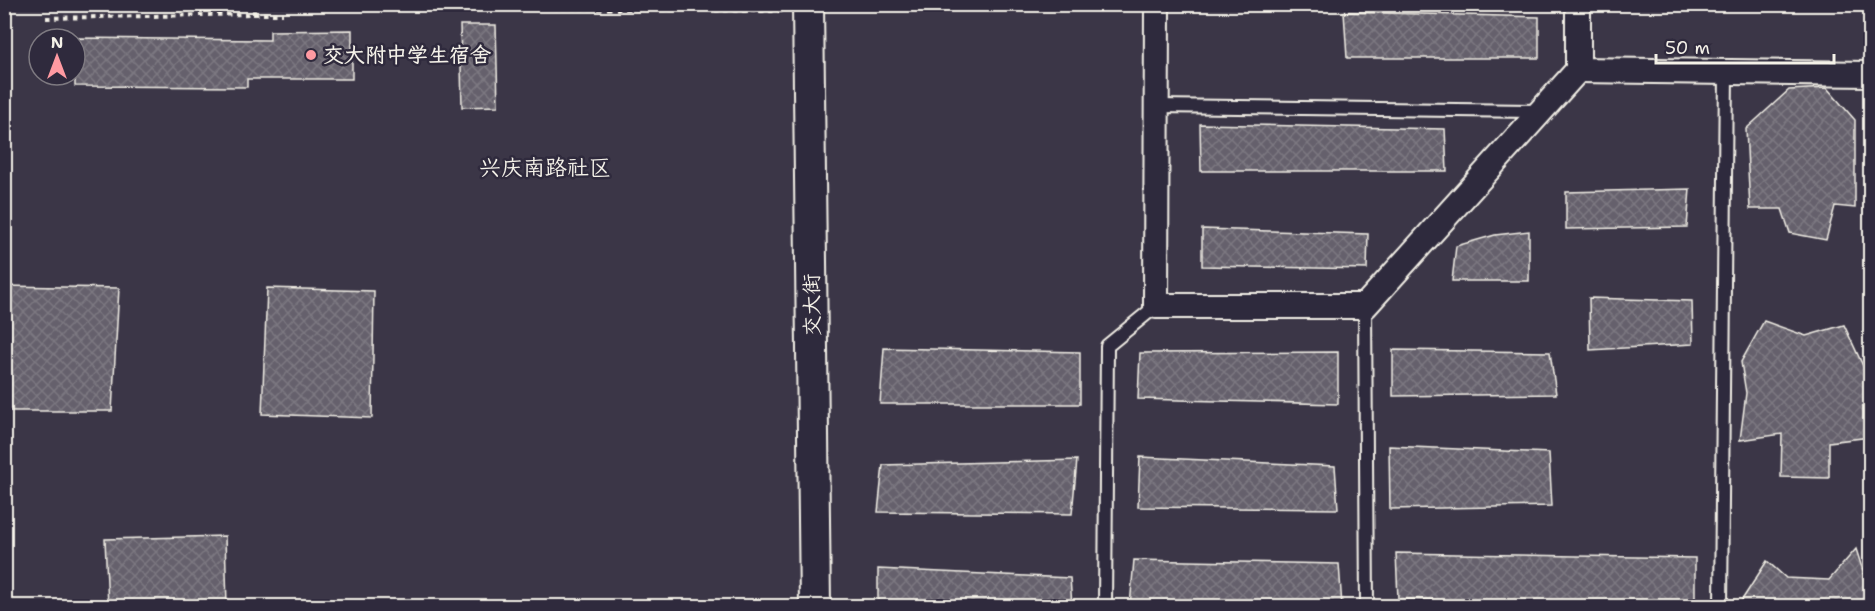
<svg xmlns="http://www.w3.org/2000/svg" width="1875" height="611" font-family="'Shantell Sans','LXGW WenKai TC',sans-serif">
<style>
.building{fill:url(#building-cross-hatch);stroke:#f4f1e8;stroke-width:1.5}
.lines{fill:none;stroke-linecap:round;stroke-linejoin:round}
.service-casing{stroke:#f4f1e8;stroke-width:16}
.minor-casing{stroke:#f4f1e8;stroke-width:28}
.tertiary-casing{stroke:#f4f1e8;stroke-width:34}
.path{stroke:#f4f1e8;stroke-width:4;stroke-dasharray:4.5 4.5;stroke-linecap:butt}
.service{stroke:#2f2a3d;stroke-width:12}
.minor{stroke:#2f2a3d;stroke-width:24}
.tertiary{stroke:#2f2a3d;stroke-width:30}
.poi-dot{fill:#ff9aa2;stroke:#2f2a3d;stroke-width:2}
.labels{text-anchor:middle;dominant-baseline:central;stroke-width:5;stroke-linejoin:round;paint-order:stroke}
.poi-label{font-size:21px;font-weight:bold;fill:#f4f1e8;stroke:#2f2a3d;text-anchor:start}
.street-label{font-size:21px;fill:#f4f1e8;stroke:#2f2a3d}
.neighbourhood-label{font-size:22px;fill:#f4f1e8;stroke:#2f2a3d}
</style>
<defs>
<pattern id="building-cross-hatch" width="8" height="8" patternUnits="userSpaceOnUse" patternTransform="scale(1.5)"><rect width="8" height="8" fill="#65616c"/><path d="M0 0l8 8M0 8l8-8" fill="none" stroke="#7c7881"/></pattern>
</defs>
<rect width="100%" height="100%" fill="#3b3647"/>
<filter id="ink" filterUnits="userSpaceOnUse"><feTurbulence type="fractalNoise" baseFrequency=".0167" numOctaves="2"/><feDisplacementMap in="SourceGraphic" scale="12" xChannelSelector="R" yChannelSelector="G"/><feConvolveMatrix kernelMatrix="1 2 1 2 8 2 1 2 1" color-interpolation-filters="sRGB"/></filter>
<g filter="url(#ink)">
<!-- building -->
<g class="building">
<path d="M1344,12L1539,17V58H1347Z"/>
<path d="M460,25H496L498,106L462,107Z"/>
<path d="M352,30V79H247V87L75,86V38L270,40V31Z"/>
<path d="M1827,88L1855,120V208L1835,206L1826,240L1790,233L1782,209H1750L1746,129L1789,90Z"/>
<path d="M1200,124L1445,129L1447,171H1201Z"/>
<path d="M1690,189L1687,227L1566,229V192Z"/>
<path d="M1202,229L1368,234L1367,269L1202,266Z"/>
<path d="M1529,231V281H1452L1456,246L1495,235Z"/>
<path d="M4,286L119,288L112,411H4Z"/>
<path d="M267,288L374,291L372,418L262,414Z"/>
<path d="M1589,298L1692,301L1693,344L1590,350Z"/>
<path d="M1764,321L1806,336L1844,325L1870,381V437L1829,442V478L1781,477L1782,434L1740,440L1746,393L1741,362Z"/>
<path d="M884,348L1080,352V404H880Z"/>
<path d="M1393,350L1550,352L1556,394L1393,396Z"/>
<path d="M1338,352V404L1138,399L1140,353Z"/>
<path d="M1389,446L1549,453L1552,506L1390,509Z"/>
<path d="M1140,457L1335,466L1338,509L1138,507Z"/>
<path d="M1077,460L1072,514L878,512L883,465Z"/>
<path d="M225,536L227,606H108L105,539Z"/>
<path d="M1856,549L1870,593V606H1738L1767,561L1786,578L1829,580Z"/>
<path d="M1396,553L1695,558V606L1398,599Z"/>
<path d="M1134,560L1339,564L1342,606H1130Z"/>
<path d="M878,569L1070,578L1072,606H878Z"/>
</g>
<g class="lines">
<!-- service casing -->
<g class="service-casing">
<g id="service">
<path d="M1156,106L1541,111"/>
<path d="M1365,306L1367,606"/>
<path d="M1105,606L1107,346L1156,306"/>
<path d="M1721,606L1726,71"/>
</g>
</g>
<!-- minor casing -->
<g class="minor-casing">
<g id="minor">
<path d="M1157,4L1156,306H1365L1578,70"/>
<path d="M1578,4V70L1870,74"/>
</g>
</g>
<!-- tertiary casing -->
<g class="tertiary-casing">
<path id="tertiary" d="M808,4L815,606"/>
</g>
<!-- path -->
<g class="path">
<path d="M466,4V7L783,11"/>
<path d="M254,14H283"/>
<path d="M46,18L254,14V4"/>
</g>
<!-- service -->
<use href="#service" class="service"/>
<!-- minor -->
<use href="#minor" class="minor"/>
<!-- tertiary -->
<use href="#tertiary" class="tertiary"/>
</g>
</g>
<!-- markers -->
<circle class="poi-dot" cx="311" cy="55" r="6"/>
<g class="labels">
<!-- poi labels -->
<g class="poi-label">
<text x="323" y="55">交大附中学生宿舍</text>
</g>
<!-- street labels -->
<g class="street-label">
<text transform="translate(812 305) rotate(-91)">交大街</text>
</g>
<!-- neighbourhood labels -->
<g class="neighbourhood-label">
<text x="545" y="167">兴庆南路社区</text>
</g>
</g>
<!-- margin -->
<rect width="1875" height="611" fill="none" stroke="#2f2a3d" stroke-width="24"/>
<rect x="12" y="12" width="1851" height="587" fill="none" stroke="#f4f1e8" stroke-width="2" filter="url(#ink)"/>
<!-- north arrow -->
<g transform="translate(57 57)"><circle r="28" fill="#2f2a3d" stroke="#7e7a81" stroke-width="1.5"/>
<path d="M0-4.5L10 22L0 15L-10 22Z" fill="#ff9aa2"/>
<text y="-9" font-size="16" font-weight="bold" text-anchor="middle" fill="#f4f1e8">N</text>
</g>
<!-- scale -->
<path d="M1656 54v9h178v-9" fill="none" stroke="#f4f1e8" stroke-width="3"/>
<text x="1665" y="54" font-size="18" fill="#f4f1e8" stroke="#2f2a3d" stroke-width="4.5" paint-order="stroke">50 m</text>
</svg>
